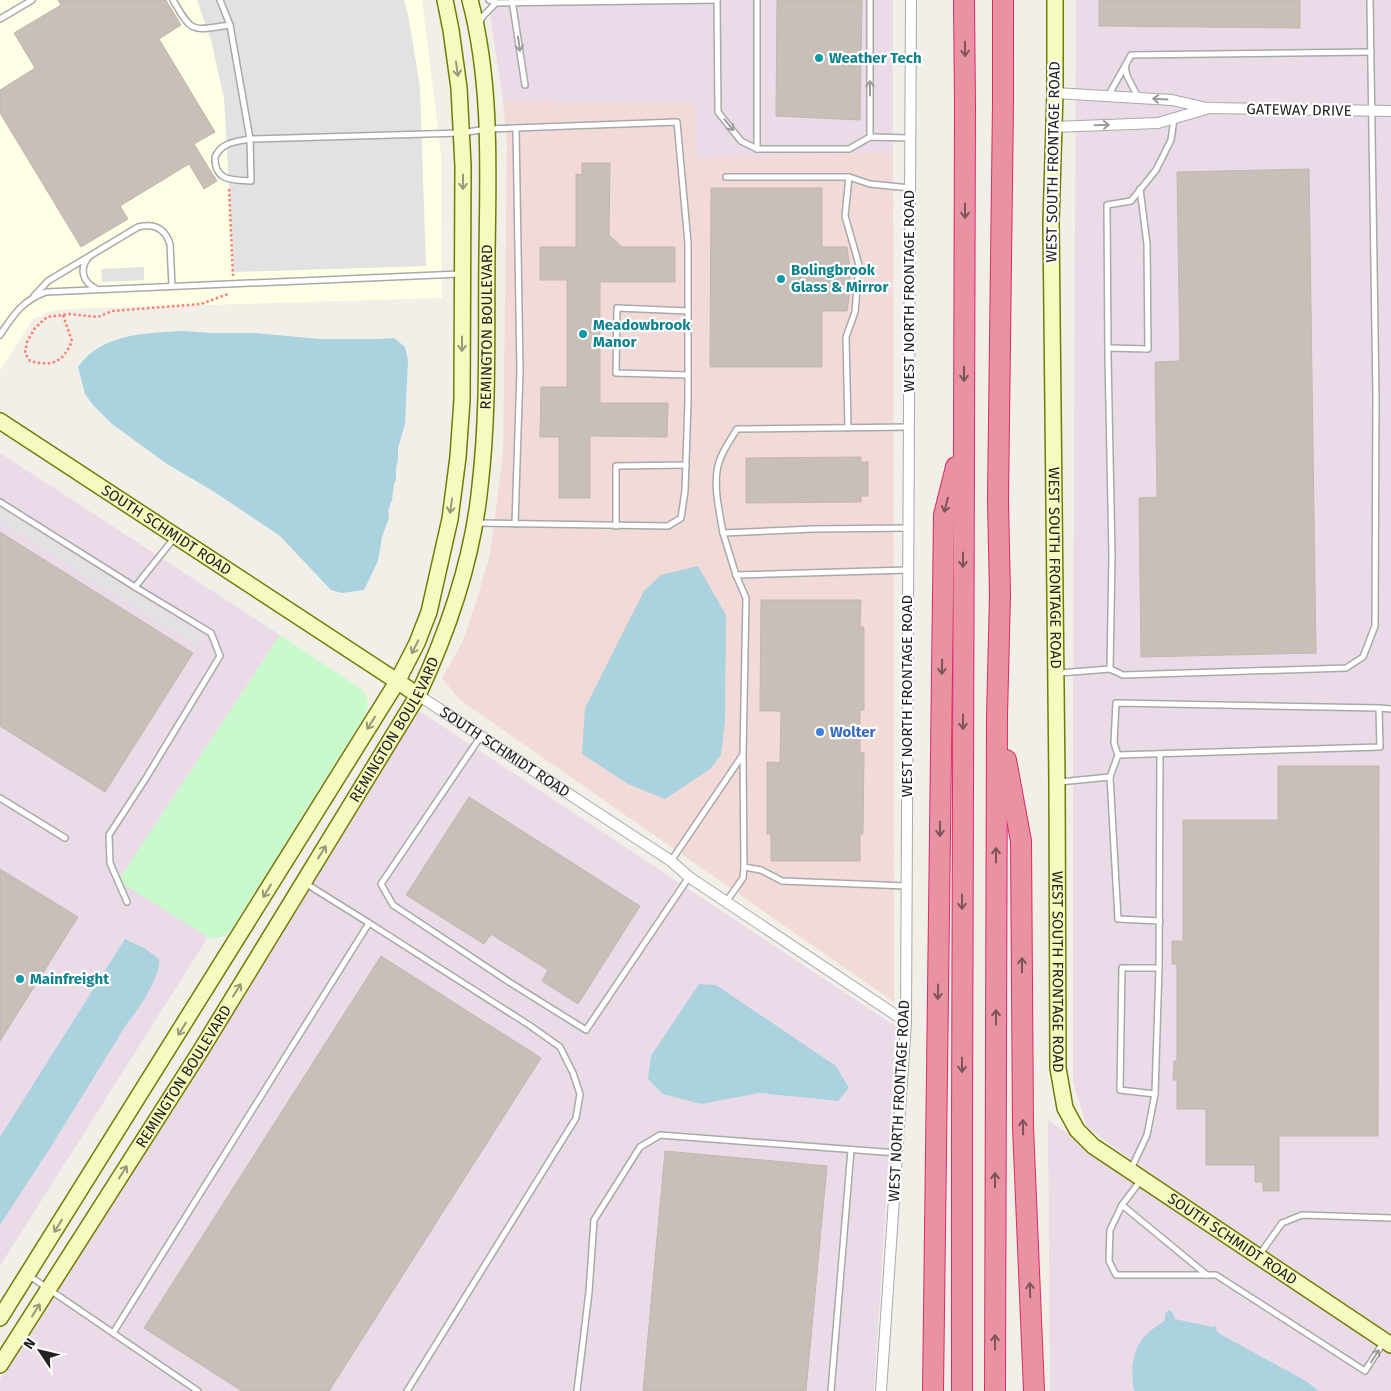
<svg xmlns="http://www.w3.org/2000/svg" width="1391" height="1391" font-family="'Fira Sans',sans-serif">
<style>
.commercial{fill:#f2dad9}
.industrial{fill:#ebdbe8}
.education{fill:#ffffe5}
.park{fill:#c8facc}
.parking{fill:#e2e2e2}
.water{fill:#aad3df}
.building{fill:#c7bfb8;stroke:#c4b6ab}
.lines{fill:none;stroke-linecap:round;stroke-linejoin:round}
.lane-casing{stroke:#a9a9a9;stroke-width:8}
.street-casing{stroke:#a9a9a9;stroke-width:12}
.secondary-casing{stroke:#707d05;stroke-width:18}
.highway-casing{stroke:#dc2a67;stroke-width:22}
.path{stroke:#fa8072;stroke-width:2.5;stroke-dasharray:2.5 2.5;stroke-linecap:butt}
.lane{stroke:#fff;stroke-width:5}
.street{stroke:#fff;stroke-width:10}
.secondary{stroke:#f7fabf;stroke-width:15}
.highway{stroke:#e892a2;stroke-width:20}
.oneway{stroke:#9c9c9c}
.oneway2{stroke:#7b545c}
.oneway3{stroke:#979978}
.culture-dot{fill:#0f9aa8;stroke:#fff;stroke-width:2}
.shop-dot{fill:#3f7fe0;stroke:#fff;stroke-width:2}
.labels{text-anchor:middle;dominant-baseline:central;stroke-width:4.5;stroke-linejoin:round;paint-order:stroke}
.culture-label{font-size:15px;font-weight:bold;fill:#0d838f;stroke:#fff;text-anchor:start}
.street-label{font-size:15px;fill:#222;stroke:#fff}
.shop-label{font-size:15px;font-weight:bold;fill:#366cbe;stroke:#fff;text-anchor:start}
</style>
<rect width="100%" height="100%" fill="#f2efe9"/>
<!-- commercial -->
<path class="commercial" d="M503,101L695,103L697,158L893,152L894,1002L460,700L442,678L462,643L479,592L490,555L503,453L507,145Z"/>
<!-- industrial -->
<g class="industrial">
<path d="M488,0H893V152L696,158L695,103L503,101Z"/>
<path d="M1076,0H1391V1334L1151,1175L1087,1127L1073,1082V683Z"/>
<path d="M0,453L280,635L119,880L208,937L0,1266Z"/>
<path d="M418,710L897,1027L874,1391H0V1379Z"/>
<path d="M1048,1120L1391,1353V1391H1050Z"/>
</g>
<!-- education -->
<path class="education" d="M0,0H422L441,154L442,298L65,309L48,312L33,319L0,370Z"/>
<!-- park -->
<path class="park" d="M280,635L360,688C369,697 370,704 365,715L231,930C225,936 220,939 210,938L118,881Z"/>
<!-- parking -->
<g class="parking">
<path d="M197,0H404L409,19L420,87L426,266L234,272L224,98L211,40Z"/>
<path d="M144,267V280L102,282L101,269Z"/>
<path d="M0,509L140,597L202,636L196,646L0,522Z"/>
</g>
<!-- water -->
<g class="water">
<path d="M184,331L212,333H255L320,339H377L394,338L405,347L408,360L405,424L398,448V461L396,468V480L394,484L392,500L388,511L389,518L382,537L378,561L364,590L342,593L331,590L280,536L213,491L167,464L112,424L93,405L85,394L78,367C102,333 146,333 184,331Z"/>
<path d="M698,566L726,615L725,721L721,755L710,769L665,799L628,784L582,754L585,708L644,591L661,575Z"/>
<path d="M125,939L144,948L159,959C162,974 138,1011 128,1022L52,1145L0,1225V1137Z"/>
<path d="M699,984L716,985L836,1066L849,1088L838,1101L759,1093L701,1104L663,1094L648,1079L651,1056Z"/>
<path d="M1169,1310L1173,1313L1175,1319L1212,1327L1216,1326V1330L1220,1334L1306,1381L1319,1391H1134C1130,1370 1132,1347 1149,1332C1154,1327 1160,1325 1165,1320V1314Z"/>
</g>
<!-- building -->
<g class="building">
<path d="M58,0H166L181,25L159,39L215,132L194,144L217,181L204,189L189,164L120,206L128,219L81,247L0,113V90L35,68L14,33L61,5Z"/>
<path d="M777,0H862L860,120L776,116Z"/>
<path d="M1099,0H1300V28L1099,26Z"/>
<path d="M582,163H610L609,235L622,247H675V282H600V403H668L667,437L590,436V498H559V437H540L541,387H567V280H540V247H576V174L582,175Z"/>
<path d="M1309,169L1316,653L1141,657L1139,498L1157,497L1155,362L1180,361L1177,172Z"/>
<path d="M711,188H822V247H847L850,267V291L847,311H822V367H710Z"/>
<path d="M861,457V462H868V496H861V502L746,503V458Z"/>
<path d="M0,532L193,653L105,792L0,726Z"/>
<path d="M761,600H861L860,627H864V710H860V752L864,753L863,834H860V861H771V834H767V762L780,763L781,711H760Z"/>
<path d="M1278,766H1379L1378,1136H1279V1191H1263V1182H1255V1165H1206V1109H1177V1080H1173L1174,1061H1177V964H1172V941H1183V820H1278Z"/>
<path d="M469,797L640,906L578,1004L542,981L548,970L491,934L484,944L406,895Z"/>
<path d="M0,869L78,917L0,1041Z"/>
<path d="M381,956L541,1058L329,1391H242L144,1328Z"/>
<path d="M665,1151L827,1166L806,1391H643Z"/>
</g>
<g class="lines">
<!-- lane casing -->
<g class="lane-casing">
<g id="lane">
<path d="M173,0C193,35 192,30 230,25L220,0"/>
<path d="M489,0L496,3L717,0"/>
<path d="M512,0L525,85"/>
<path d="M717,0L718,112L741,141L757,149H849L870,137L910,138"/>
<path d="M0,19L32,0"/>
<path d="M479,24L483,16L496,3"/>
<path d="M230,25L250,139L251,181C232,180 214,181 215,157C222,142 235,142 250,139L461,133L487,129L677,122L688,243V401L685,491L681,518L668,526L478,523"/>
<path d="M1125,66L1131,55L1371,52"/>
<path d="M1108,96L1125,66L1127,76L1138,97"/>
<path d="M870,137V0"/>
<path d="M757,149V0"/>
<path d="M726,177H849"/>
<path d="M88,258C79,269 83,282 95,288"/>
<path d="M34,296L48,281L138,227C154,223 165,228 170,244L172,286"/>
<path d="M0,335C14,314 22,301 46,292L460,274"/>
<path d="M1108,348L1148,349L1147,244L1140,189"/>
<path d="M688,375L616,373L617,308L688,311"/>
<path d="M848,428L846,337L855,312L859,265L845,216L849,177L870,184L910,188"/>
<path d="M0,502L135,587L211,633L220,656L146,778L109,835L110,863L127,902"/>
<path d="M515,524L520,371L516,128"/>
<path d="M616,526V466L686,465"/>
<path d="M723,533C720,514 714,491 717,471C719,456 729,442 737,429L909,427"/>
<path d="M736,575L723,533L813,529L908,528"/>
<path d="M135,587L175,537"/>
<path d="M1110,669L1123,675L1346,668L1363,657L1375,626L1376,397L1370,0"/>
<path d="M1059,673L1110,669L1112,556L1108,357L1107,205L1131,201L1156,170L1171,140L1174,119"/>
<path d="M1379,708L1391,709"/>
<path d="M481,736L381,884L393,905L509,982L586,1030L689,877"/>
<path d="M1110,777L1118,919L1160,921"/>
<path d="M1059,782L1110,777L1118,755L1380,747L1379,708L1116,703L1114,743L1118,755"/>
<path d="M0,798L65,838"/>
<path d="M671,861L742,756"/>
<path d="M744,867L761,870L782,881L907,886"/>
<path d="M726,902L743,878L744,867L743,755L746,598L736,575L908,570"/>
<path d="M369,923L529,1025L560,1047L573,1073L580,1094L576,1118L407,1391"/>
<path d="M1155,1094L1120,1090L1122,968H1159"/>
<path d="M1131,1169L1147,1135L1155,1094L1159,968L1160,754"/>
<path d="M1141,1180L1122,1205L1110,1230L1109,1261L1116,1275H1216L1365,1371L1383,1343"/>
<path d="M1122,1205L1207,1275"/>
<path d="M1260,1254L1282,1223L1302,1215L1391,1218"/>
<path d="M28,1275L113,1333L369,923L305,883"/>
<path d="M113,1333L198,1391"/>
<path d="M577,1391L589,1292L594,1220L640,1147L660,1135L897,1153"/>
<path d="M831,1391L851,1150"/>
</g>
</g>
<!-- street casing -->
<g class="street-casing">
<g id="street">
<path d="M1055,93L1172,100L1207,108L1391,111"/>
<path d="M1054,127L1158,123L1206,109"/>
<path id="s1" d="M418,695L671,861L689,877L906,1022"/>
<path d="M881,1391L906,1022L911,0"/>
</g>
</g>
<!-- secondary casing -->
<g class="secondary-casing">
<g id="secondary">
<path id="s2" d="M1055,0V93L1051,222L1057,782L1058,1068L1065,1108L1077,1130L1093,1146L1391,1345"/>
<path id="s3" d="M0,421L418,695"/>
<path d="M0,1318L397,682L417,643L429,612L450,519L458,457L462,400L463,166L459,88L451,30L445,0"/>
<path id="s4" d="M0,1365L201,1050L418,695C449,629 473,558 480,486C489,409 486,332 487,255C488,170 492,83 470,0"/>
</g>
</g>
<!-- highway casing -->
<g class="highway-casing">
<g id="highway">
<path d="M1006,760L1021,841L1023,1127L1034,1391"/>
<path d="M933,1391L944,515L956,467"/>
<path d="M962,1391V1129L965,105L964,0"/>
<path d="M995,1391L997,716L1000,595L998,500L1003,103V0"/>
</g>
</g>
<!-- path -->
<g class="path">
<path d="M229,189L233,276"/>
<path d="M63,315L72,341C63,362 53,367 30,361L25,353L27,342L35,328L47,317L70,314L98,317L112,311L201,304L228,294"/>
</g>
<!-- lane -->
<use href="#lane" class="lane"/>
<!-- street -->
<use href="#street" class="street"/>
<!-- secondary -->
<use href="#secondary" class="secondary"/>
<!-- highway -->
<use href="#highway" class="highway"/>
</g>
<!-- one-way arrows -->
<defs><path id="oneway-shaft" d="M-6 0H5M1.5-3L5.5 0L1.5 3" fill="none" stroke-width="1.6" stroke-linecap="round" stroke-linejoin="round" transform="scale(1.25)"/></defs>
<g class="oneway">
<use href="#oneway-shaft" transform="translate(519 44) rotate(82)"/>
<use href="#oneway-shaft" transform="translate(870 88) rotate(-90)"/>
<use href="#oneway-shaft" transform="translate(1160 99) rotate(-177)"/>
<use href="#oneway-shaft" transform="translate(729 125) rotate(51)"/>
<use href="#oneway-shaft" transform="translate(1102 125) rotate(-2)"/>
<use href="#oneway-shaft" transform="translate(1375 1356) rotate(-57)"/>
</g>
<g class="oneway2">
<use href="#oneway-shaft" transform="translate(965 49) rotate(89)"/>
<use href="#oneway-shaft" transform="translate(965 211) rotate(90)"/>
<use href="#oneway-shaft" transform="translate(964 374) rotate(90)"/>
<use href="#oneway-shaft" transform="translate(946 505) rotate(105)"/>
<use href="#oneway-shaft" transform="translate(963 560) rotate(90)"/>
<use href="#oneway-shaft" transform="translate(942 667) rotate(91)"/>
<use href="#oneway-shaft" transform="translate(963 722) rotate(90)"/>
<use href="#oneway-shaft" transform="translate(940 829) rotate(91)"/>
<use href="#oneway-shaft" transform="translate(996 855) rotate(-90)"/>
<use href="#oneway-shaft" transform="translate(962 902) rotate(90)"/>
<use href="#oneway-shaft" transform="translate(1022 965) rotate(-90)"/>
<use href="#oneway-shaft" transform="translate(938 992) rotate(91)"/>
<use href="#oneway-shaft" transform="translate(996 1017) rotate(-90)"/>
<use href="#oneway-shaft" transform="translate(962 1065) rotate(90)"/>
<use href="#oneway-shaft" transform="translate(1023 1127) rotate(-91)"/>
<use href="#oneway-shaft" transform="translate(995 1180) rotate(-90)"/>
<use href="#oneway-shaft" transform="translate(1030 1290) rotate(-92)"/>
<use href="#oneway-shaft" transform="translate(995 1342) rotate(-90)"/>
</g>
<g class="oneway3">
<use href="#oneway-shaft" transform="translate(457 69) rotate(82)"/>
<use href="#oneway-shaft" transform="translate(463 182) rotate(90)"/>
<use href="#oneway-shaft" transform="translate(462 344) rotate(90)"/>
<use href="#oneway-shaft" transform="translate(451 506) rotate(98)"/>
<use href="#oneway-shaft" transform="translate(415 647) rotate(117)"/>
<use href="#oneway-shaft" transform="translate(371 723) rotate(122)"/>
<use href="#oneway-shaft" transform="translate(322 852) rotate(-58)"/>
<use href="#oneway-shaft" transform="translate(267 891) rotate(122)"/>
<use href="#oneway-shaft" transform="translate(237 990) rotate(-58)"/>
<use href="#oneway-shaft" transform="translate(182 1029) rotate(122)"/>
<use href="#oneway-shaft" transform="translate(123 1172) rotate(-58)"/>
<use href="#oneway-shaft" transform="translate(58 1226) rotate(122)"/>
<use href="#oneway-shaft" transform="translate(36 1310) rotate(-58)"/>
</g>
<!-- markers -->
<g class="culture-dot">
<circle cx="819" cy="58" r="5"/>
<circle cx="781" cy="279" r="5"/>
<circle cx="583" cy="334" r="5"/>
<circle cx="20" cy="979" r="5"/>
</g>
<circle class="shop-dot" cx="820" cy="732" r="5"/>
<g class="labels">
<!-- culture labels -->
<g class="culture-label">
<text x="829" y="58">Weather Tech</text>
<text x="791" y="270">Bolingbrook<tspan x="791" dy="17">Glass &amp; Mirror</tspan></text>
<text x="593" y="325">Meadowbrook<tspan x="593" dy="17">Manor</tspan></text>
<text x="30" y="979">Mainfreight</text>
</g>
<!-- street labels -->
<g class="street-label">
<text transform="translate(1299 110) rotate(1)">GATEWAY DRIVE</text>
<text transform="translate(1053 162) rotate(-89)">WEST SOUTH FRONTAGE ROAD</text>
<text transform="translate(909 291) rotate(-90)">WEST NORTH FRONTAGE ROAD</text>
<text stroke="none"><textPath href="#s4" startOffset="1168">REMINGTON BOULEVARD</textPath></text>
<text stroke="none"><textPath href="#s3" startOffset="199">SOUTH SCHMIDT ROAD</textPath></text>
<text stroke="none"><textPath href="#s2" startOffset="568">WEST SOUTH FRONTAGE ROAD</textPath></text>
<text transform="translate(907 696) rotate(-90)">WEST NORTH FRONTAGE ROAD</text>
<text stroke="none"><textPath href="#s4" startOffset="748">REMINGTON BOULEVARD</textPath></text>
<text stroke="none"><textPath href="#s1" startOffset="104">SOUTH SCHMIDT ROAD</textPath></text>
<text stroke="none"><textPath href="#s2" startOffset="972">WEST SOUTH FRONTAGE ROAD</textPath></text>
<text stroke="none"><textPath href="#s4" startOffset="342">REMINGTON BOULEVARD</textPath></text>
<text transform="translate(899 1101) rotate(-87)">WEST NORTH FRONTAGE ROAD</text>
<text stroke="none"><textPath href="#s2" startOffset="1324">SOUTH SCHMIDT ROAD</textPath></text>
</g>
<!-- shop labels -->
<g class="shop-label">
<text x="830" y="732">Wolter</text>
</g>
</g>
<!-- north arrow -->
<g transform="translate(40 1351) rotate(305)" stroke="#ffffff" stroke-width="4" paint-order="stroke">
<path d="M0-4L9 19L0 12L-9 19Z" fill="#222222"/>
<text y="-8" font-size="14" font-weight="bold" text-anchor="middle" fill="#222222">N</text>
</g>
</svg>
